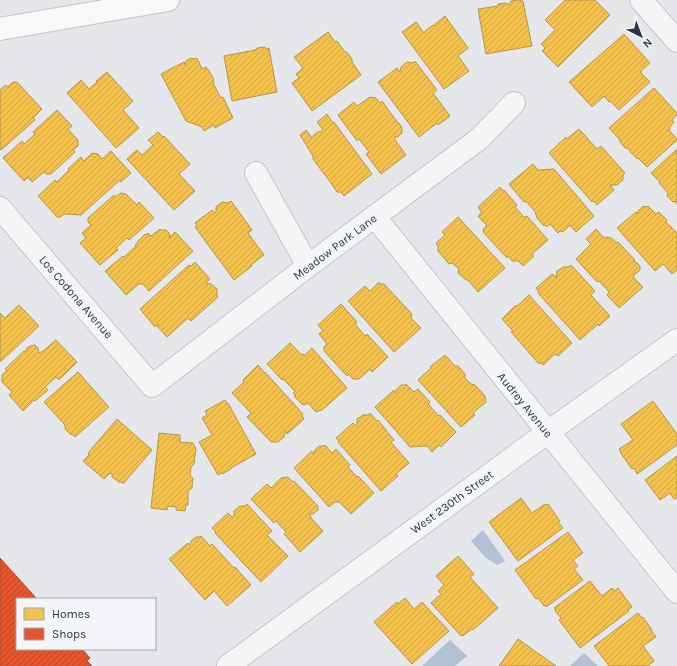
<svg xmlns="http://www.w3.org/2000/svg" width="677" height="666" font-family="Karla,sans-serif">
<style>
.water{fill:#b2c1d6}
.homes{fill:url(#homes-hatch);stroke:#b6964b}
.shops{fill:url(#shops-hatch);stroke:#ac4c35}
.lines{fill:none;stroke-linecap:round;stroke-linejoin:round}
.minor-casing{stroke:#c3c5c8;stroke-width:24}
.tertiary-casing{stroke:#c3c5c8;stroke-width:24}
.secondary-casing{stroke:#c3c5c8;stroke-width:24}
.minor{stroke:#f4f5f7;stroke-width:22}
.tertiary{stroke:#f4f5f7;stroke-width:22}
.secondary{stroke:#f8f8f8;stroke-width:22}
.labels{text-anchor:middle;dominant-baseline:central;stroke-width:4;stroke-linejoin:round;paint-order:stroke}
.street-label{font-size:12px;fill:#293245;stroke:#f3f5f9}
</style>
<defs>
<pattern id="homes-hatch" width="6" height="6" patternUnits="userSpaceOnUse"><rect width="6" height="6" fill="#f2c14e"/><path d="M-1 1l2-2M0 6l6-6M5 7l2-2" fill="none" stroke="#d0a645"/></pattern>
<pattern id="shops-hatch" width="6" height="6" patternUnits="userSpaceOnUse"><rect width="6" height="6" fill="#e4572e"/><path d="M-1 1l2-2M0 6l6-6M5 7l2-2" fill="none" stroke="#b94929"/></pattern>
</defs>
<rect width="100%" height="100%" fill="#e5e7ea"/>
<!-- water -->
<g class="water">
<path d="M483,530L505,561L497,565L485,557L471,541Z"/>
<path d="M450,640L467,656L455,666H422Z"/>
<path d="M584,653L598,666H570Z"/>
</g>
<!-- homes -->
<g class="homes">
<path d="M518,0H520L521,1H523L532,46L486,54L478,9L498,6V4L506,3L507,4H510L511,1Z"/>
<path d="M565,0H595L610,15L558,67L542,51L545,48L541,44L555,30L545,20Z"/>
<path d="M445,16L468,48L458,56L469,71L444,89L402,32L416,22L424,33L426,30L433,25V26L434,25Z"/>
<path d="M328,32L335,42L337,41L345,52H347L352,59V62L361,75L312,111L292,83L299,78L296,74L303,68L294,57Z"/>
<path d="M624,34L650,63L641,71L642,72L641,73L650,82L619,110L610,101L609,102L604,96L592,107L569,82Z"/>
<path d="M264,47L267,49L269,48L277,92L232,101L224,56L255,50L257,48Z"/>
<path d="M191,58L195,59L197,58L202,69L206,67L207,69H208L214,80H213L214,83H213L221,98L223,97L233,118L215,128L214,125L204,131L202,127L186,121L161,74L184,62L185,65L186,61Z"/>
<path d="M415,61L437,90L433,93L450,116L438,125L437,123L419,137L378,82L397,68L400,72L401,67L407,62L413,63Z"/>
<path d="M107,72L133,101L123,110L139,128L116,148L67,93L81,80L89,89L97,82L96,81Z"/>
<path d="M13,82H17L42,109L33,118L35,120L1,150L0,149V90L6,85L8,87Z"/>
<path d="M654,88L677,113V115L672,120L674,122L669,128L670,129L669,130L677,139V140L647,167L638,158L637,159L627,148H625L620,142V140L609,128Z"/>
<path d="M370,97L376,98L380,103L382,101L398,123H399L402,128V133L398,137L395,136V140L406,155L381,174L366,154L369,152L359,139L357,141L338,115L354,102L357,106Z"/>
<path d="M57,110L72,126L68,129L78,140V146L73,150L75,152L51,174H46L44,172L32,182L28,177L24,181L3,158L22,141L24,144L35,134L33,132Z"/>
<path d="M327,114L333,123L334,122L372,174L344,196L341,192H337L326,176L324,174L313,159V156L300,135L306,130L312,138L314,137L313,136L319,131L320,132L323,130L317,122Z"/>
<path d="M579,129L597,149L601,146L625,173L623,175V180L617,185H610L614,190L597,205L594,201L592,202L549,153L566,137L567,139Z"/>
<path d="M158,132L163,137L164,136L190,164L179,174L195,191L174,210L127,159L137,150L142,155L153,145L148,140Z"/>
<path d="M677,149V204L676,202H673L667,196L668,193L659,183L660,182L651,173Z"/>
<path d="M111,151L131,173L121,182L120,180L81,215L64,214L61,217L60,216L58,218L38,196L55,180L57,182L69,170L68,169L81,157L84,161L92,153L98,154L102,159Z"/>
<path d="M533,164L538,170L554,169L594,216L576,232L569,225L568,227L563,232L560,231L558,233L550,224L547,227L545,225L544,226L536,217L537,216L535,214L536,213L526,201L524,202L509,184Z"/>
<path d="M500,187L503,191L504,190L517,205L515,207L524,217L527,216L548,240L532,254L534,256L523,266L518,261H512L508,256L507,258L483,232L484,228L487,226L478,216L482,213L478,207Z"/>
<path d="M121,193L126,194L137,205L139,202L154,218L129,240L127,238L116,248L118,250L100,265L80,243L86,238L82,233L91,225L88,222V218L114,195L115,197Z"/>
<path d="M231,201L252,230L248,233L264,255L251,265L252,266L234,280L195,227L197,226L195,223L212,210L214,213L216,212V207L222,202L228,203Z"/>
<path d="M643,206L647,207L648,206L656,214L659,212L667,220L666,222L677,233V270L672,274L663,264L655,271L617,228L636,212L637,214L638,211Z"/>
<path d="M458,217L505,268L478,292L468,280H466L458,273L459,269L452,263L449,264L438,251V246L436,243L445,235L442,232Z"/>
<path d="M160,229L161,230H166L170,234L169,238L175,232L193,251L149,291L143,284H139L126,295L105,271L123,256L124,257L136,246L135,245L138,243L137,242L145,234L146,235L148,233L151,236Z"/>
<path d="M596,229L604,238L606,237L611,238L617,243L618,242L635,260L633,262H636L640,266V270L637,273L634,274V278L643,287L619,308L607,295L609,292L599,281L597,282L576,259L591,244L586,239Z"/>
<path d="M195,262L210,279L206,283L211,284L217,289V295L218,297L191,321L188,318L167,337L157,326L159,325L158,324L155,327L140,309L189,265L191,266Z"/>
<path d="M571,265L595,291L591,295L610,316L599,326L598,324L580,340L538,293L539,292L536,288L552,274L556,277L557,271L563,267H568Z"/>
<path d="M379,282L380,284H384L412,314L411,318L421,328L394,352L348,301L365,286L370,291Z"/>
<path d="M529,295L572,343L558,356L555,354L543,365L541,362L539,364L511,332L513,331L502,319L516,305L517,306Z"/>
<path d="M341,304L357,322L355,324L365,336L367,334L388,357L372,372L370,369L359,379H353L349,374L347,376L324,351V347L327,344L319,334L323,331L318,325Z"/>
<path d="M19,305L39,326L0,362V313L5,318Z"/>
<path d="M56,340L77,362L59,380L56,377L45,387L48,390L35,401L34,400L23,411L9,395L12,392L2,382V375L7,371L5,369L24,351L26,352V349L30,346L35,345L38,348L39,353L43,351Z"/>
<path d="M290,343L301,354L305,355L312,348L347,388L322,410L318,411L316,412L308,403L305,405L303,404V405L294,396L296,395L293,393L295,391L283,379L282,380L267,364Z"/>
<path d="M445,355L455,366H458L465,374V378L471,384L475,385L485,396L486,402L473,413L475,415L461,427L418,380L431,368L430,367Z"/>
<path d="M258,365L265,373V372L303,414L302,416L304,419L287,434L285,431L284,437L278,442H271L247,417L251,413L232,393L244,382L243,380Z"/>
<path d="M78,372L109,407L75,437L73,435L70,434L65,429V425L44,402Z"/>
<path d="M406,384L414,392L418,389L430,402L428,404L439,416L440,415L456,432L441,447L439,445L432,452L427,446L410,447L375,407L394,390L396,393L397,389L401,385H405Z"/>
<path d="M225,400L227,404L228,403L256,454L231,468V469L222,474L221,473L218,475L199,442L212,435L202,418L207,415L205,411Z"/>
<path d="M653,401L677,434V445L637,474L634,468L632,469L620,452H621L619,449L633,440L621,424Z"/>
<path d="M370,413L377,421L378,420L394,440L391,442L409,463L396,474L398,476L381,491L338,442L339,441L336,438L353,423L356,426L357,425V419L363,415H368Z"/>
<path d="M117,419L152,450L123,484V482H119L112,477V474L110,473L104,479L83,461L89,455L88,453Z"/>
<path d="M159,433L180,435V442L193,443L196,449L194,464L191,467L190,475L193,478L192,488L188,491V505H186L185,511L176,510V507L168,506L167,510L151,508Z"/>
<path d="M325,445L332,453L336,449L350,465L348,467L357,477L358,476L374,493L351,514L339,502H335L329,507L294,468L312,451L314,454L315,450L319,446H323Z"/>
<path d="M677,456V498L674,499L670,493L660,500L645,480Z"/>
<path d="M288,477L293,482L294,481L318,506V510L313,514H309L312,519L323,531L300,552L284,534L286,532L276,521L274,523L251,499L267,484L271,488L281,478Z"/>
<path d="M521,498L532,513L545,504L546,505L548,504L560,521L558,522L563,528L518,561L489,522Z"/>
<path d="M247,504L272,531L267,535L288,556L261,582L215,533L216,532L212,528L228,513L232,517L234,516V511L240,506H245Z"/>
<path d="M568,532L583,553L573,560L578,566L574,569L583,580L546,607L545,605L544,606L538,598L536,599L515,570Z"/>
<path d="M201,536L210,546L212,544L234,568L235,567L251,585L227,606L214,591L205,600L169,559L188,543L190,545L191,541L196,537H200Z"/>
<path d="M458,556L474,574L470,577L498,608L473,630L472,629L463,636L462,635L461,636L431,603L441,594L438,591L444,585L436,576Z"/>
<path d="M590,581L602,596L612,588L614,591L618,588L632,607L628,610L629,611L580,648L559,620L561,618L555,611L556,610L554,608Z"/>
<path d="M405,598L414,609L422,602L449,631L412,664L374,622L397,602L398,604Z"/>
<path d="M638,613L642,618L643,617L652,630H651L656,637L643,646L654,661L648,666H609L594,646Z"/>
<path d="M518,639L556,666H499Z"/>
</g>
<!-- shops -->
<path class="shops" d="M0,558L37,599H17V649H82L90,658L87,661L92,666H0Z"/>
<g class="lines">
<!-- minor casing -->
<g class="minor-casing">
<g id="minor">
<path d="M256,173L308,266"/>
<path d="M0,208L152,386L308,266L479,139L514,103"/>
<path d="M375,217L548,432L677,592"/>
<path d="M228,666L548,432L677,340"/>
</g>
</g>
<!-- tertiary casing -->
<g class="tertiary-casing">
<path id="tertiary" d="M641,0L677,41"/>
</g>
<!-- secondary casing -->
<g class="secondary-casing">
<path id="secondary" d="M0,29L168,0"/>
</g>
<!-- minor -->
<use href="#minor" class="minor"/>
<!-- tertiary -->
<use href="#tertiary" class="tertiary"/>
<!-- secondary -->
<use href="#secondary" class="secondary"/>
</g>
<g class="labels">
<!-- street labels -->
<g class="street-label">
<text transform="translate(335 247) rotate(-37)">Meadow Park Lane</text>
<text transform="translate(76 297) rotate(49)">Los Codona Avenue</text>
<text transform="translate(525 405) rotate(51)">Audrey Avenue</text>
<text transform="translate(452 502) rotate(-36)">West 230th Street</text>
</g>
</g>
<!-- legend -->
<rect x="16" y="598" width="140" height="52" fill="#f3f5f9" stroke="#a2a7b1"/>
<rect x="24" y="608" width="20" height="12" fill="#f2c14e" stroke="#a2a7b1"/>
<text x="52" y="618" font-size="12" fill="#293245">Homes</text>
<rect x="24" y="628" width="20" height="12" fill="#e4572e" stroke="#a2a7b1"/>
<text x="52" y="638" font-size="12" fill="#293245">Shops</text>
<!-- north arrow -->
<g transform="translate(641 36) rotate(138)" stroke="#f3f5f9" stroke-width="3" paint-order="stroke">
<path d="M0-3L7 15L0 10L-7 15Z" fill="#293245"/>
<text y="-6" font-size="11" font-weight="bold" text-anchor="middle" fill="#293245">N</text>
</g>
</svg>
